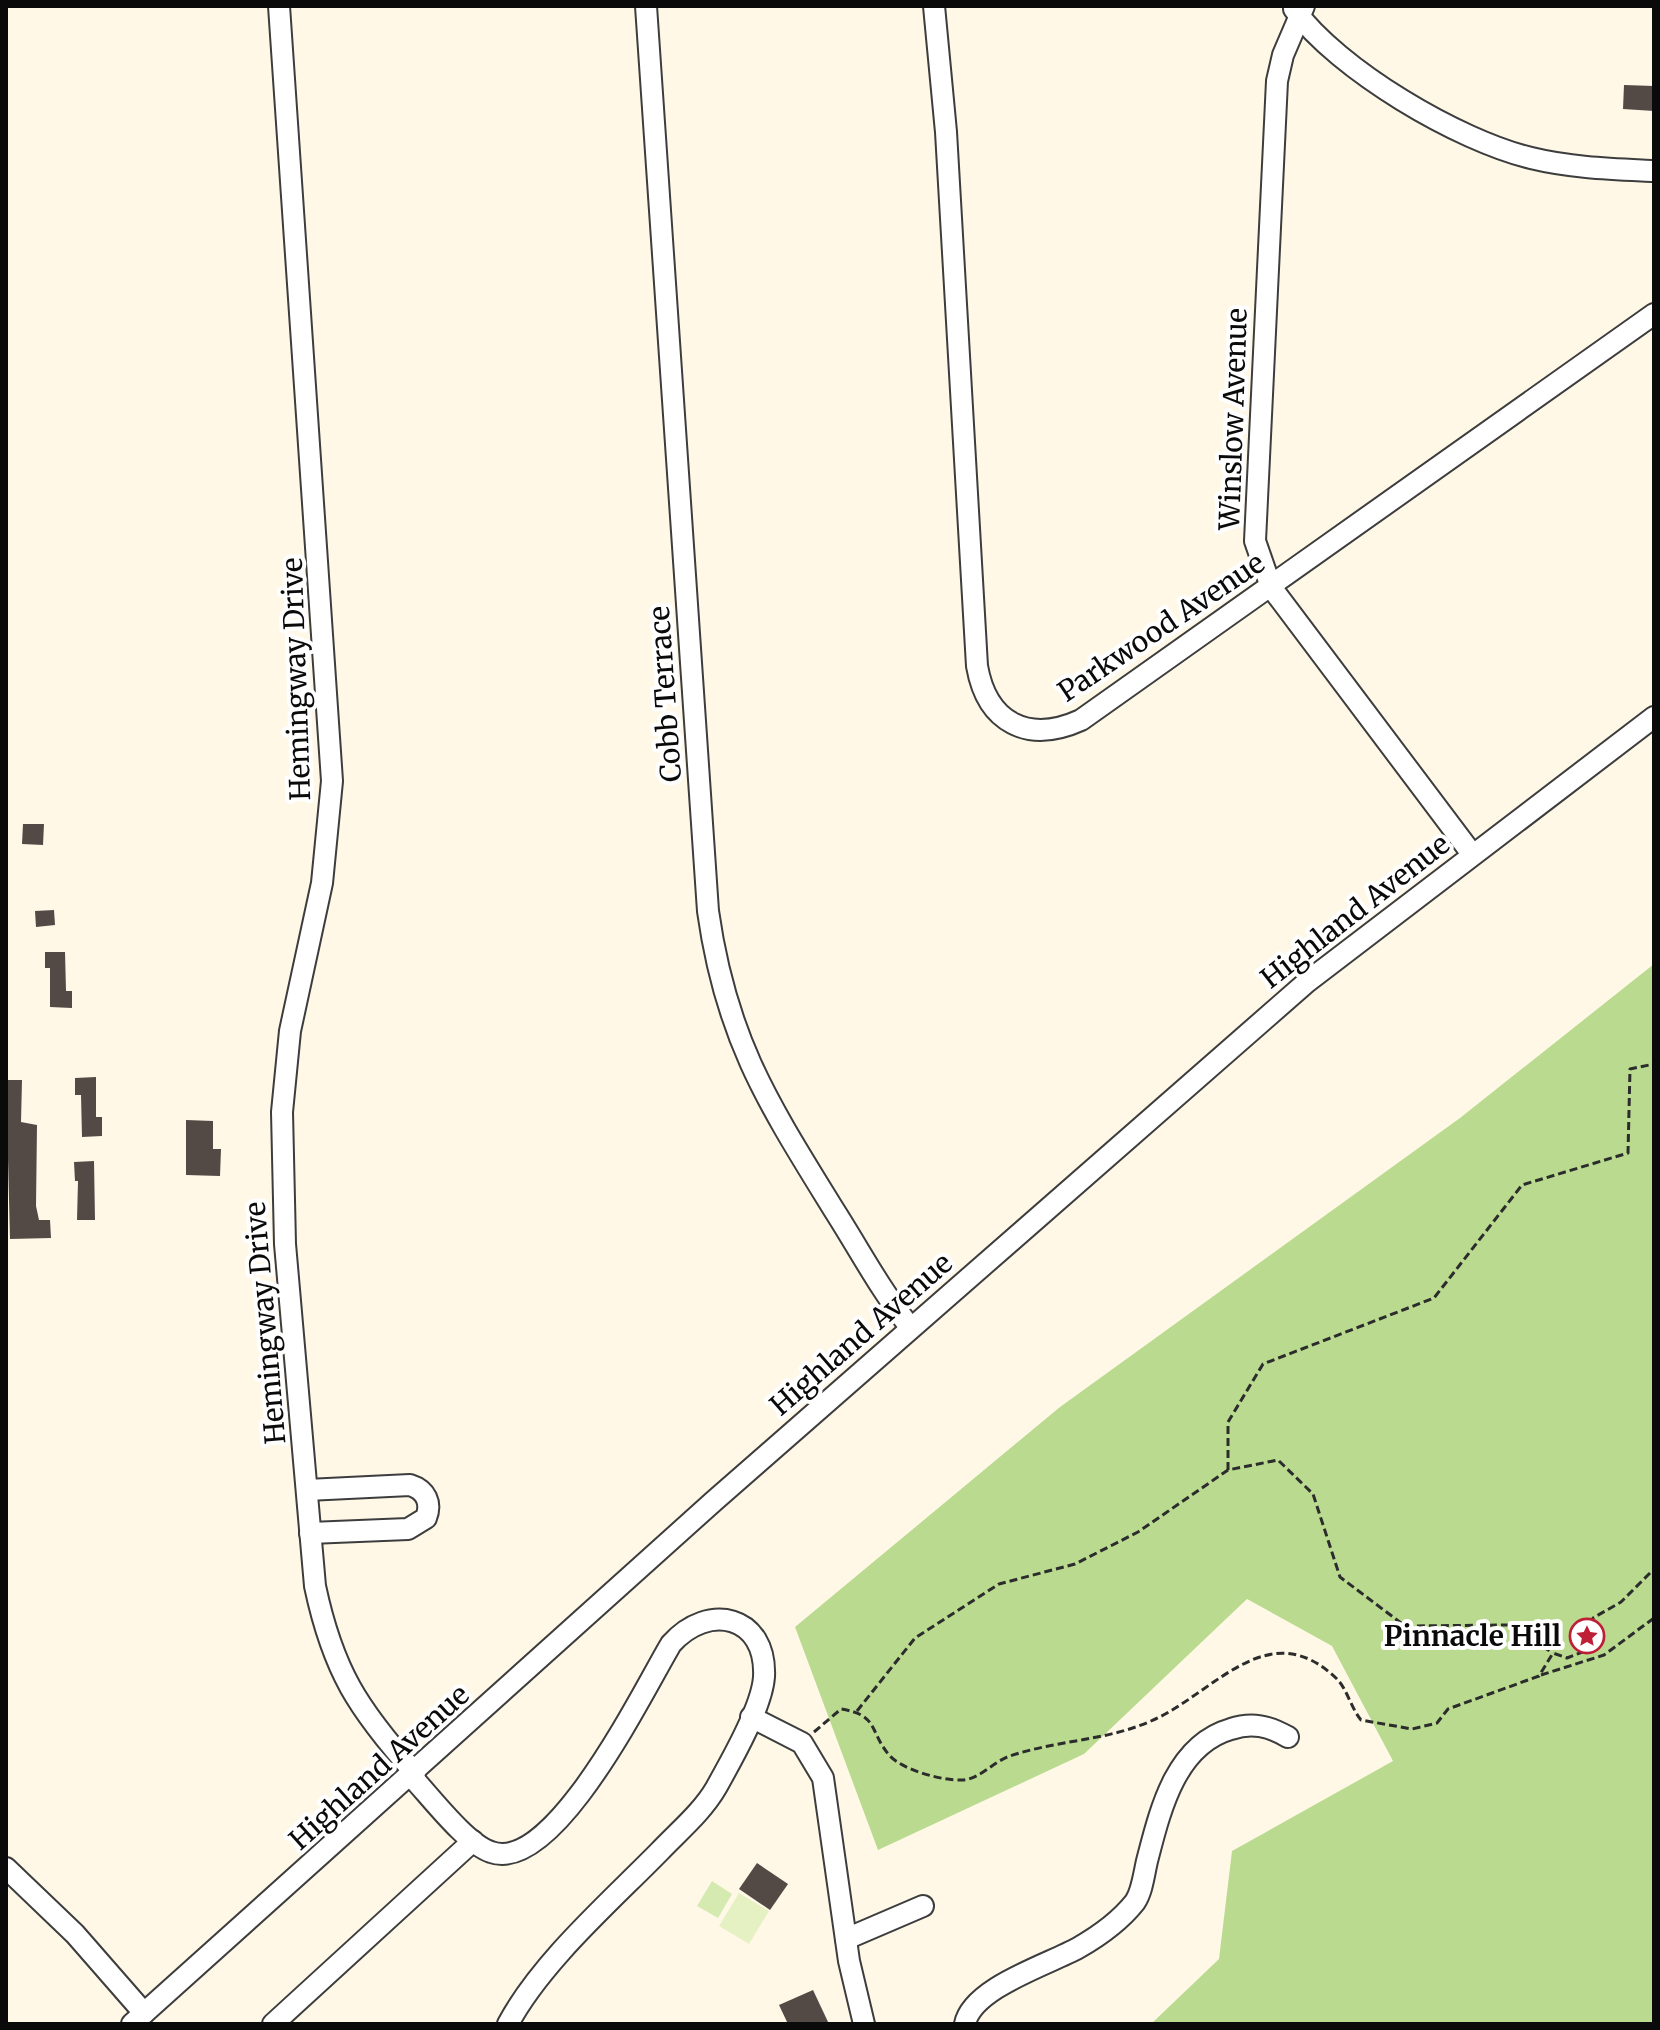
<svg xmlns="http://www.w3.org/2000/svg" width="1660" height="2030" font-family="Merriweather,serif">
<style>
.green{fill:#d5eab0}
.forest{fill:#badb8f}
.pitch{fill:#e6f1c3}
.building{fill:#534a46}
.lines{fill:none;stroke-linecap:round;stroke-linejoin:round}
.minor-casing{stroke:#3d3d3d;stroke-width:24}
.path{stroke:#2c2c2c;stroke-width:3;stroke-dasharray:8 4;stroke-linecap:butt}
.minor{stroke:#fff;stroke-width:20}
.labels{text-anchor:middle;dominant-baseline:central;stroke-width:8;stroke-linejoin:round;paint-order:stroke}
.street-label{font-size:28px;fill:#0a0a0a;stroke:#fff}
.poi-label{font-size:28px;font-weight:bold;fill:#0a0a0a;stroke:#fff;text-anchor:end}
</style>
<rect width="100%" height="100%" fill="#fff8e7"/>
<!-- green -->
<path class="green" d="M712,1881L732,1894L718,1918L697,1906Z"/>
<!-- forest -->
<path class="forest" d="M1654,964V2024H1151L1219,1959L1232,1851L1393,1761L1332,1646L1247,1599L1084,1754L878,1850L795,1627L1060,1407L1460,1118Z"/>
<!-- pitch -->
<path class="pitch" d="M739,1893L769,1911L749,1944L719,1926Z"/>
<!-- building -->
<g class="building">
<path d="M1624,85L1654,86V111L1623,109Z"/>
<path d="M23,824H44L43,845L22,844Z"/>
<path d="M54,910L55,925L36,927L35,911Z"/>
<path d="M45,952H65L66,991H72V1008L50,1007V968H45Z"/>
<path d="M96,1077V1117H102V1136L82,1137L81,1095H75V1078Z"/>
<path d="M6,1080H22L21,1122L37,1125L36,1206L39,1220H50L51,1238L10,1239Z"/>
<path d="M186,1120L213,1121V1149H221L220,1176L186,1175Z"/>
<path d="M94,1161L95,1220H77L78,1181H75L74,1162Z"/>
<path d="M757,1863L788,1884L770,1910L739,1889Z"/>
<path d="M813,1990L829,2024H788L779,2005Z"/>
</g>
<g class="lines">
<!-- minor casing -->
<g class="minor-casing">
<g id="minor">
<path d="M279,6L332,781L322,883L290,1031L282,1112L285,1244L315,1586C333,1671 358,1709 415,1773"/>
<path d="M646,6L708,911C726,1039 768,1103 834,1210C859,1249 881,1291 910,1327"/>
<path d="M934,6L946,132L977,666C987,723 1028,744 1081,720L1654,314"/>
<path d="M1304,6L1283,55L1277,81L1255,541L1271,587L1472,854"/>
<path d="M1294,9C1338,70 1459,141 1531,158C1572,168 1613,169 1654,171"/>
<path d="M307,1490L410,1485C426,1490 432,1503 426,1518L408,1529L310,1533"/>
<path d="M751,1717L802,1743L823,1778L849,1961L864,2024"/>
<path d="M411,1776C430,1796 466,1844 491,1852C554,1875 644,1689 671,1644C708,1602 767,1615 764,1677C762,1707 731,1761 716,1788C702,1812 679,1831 660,1851C610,1902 541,1962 508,2024"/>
<path d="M6,1868L75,1934L144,2013"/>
<path d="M846,1939L923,1906"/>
<path d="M132,2024L714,1501L1307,982L1654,717"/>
<path d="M273,2024L473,1841"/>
<path d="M965,2024C972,1988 1047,1965 1078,1948C1099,1936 1120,1921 1135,1902C1142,1892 1144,1874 1147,1861C1160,1811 1175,1745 1231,1729C1252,1722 1269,1726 1288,1737"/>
</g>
</g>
<!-- path -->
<g class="path">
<path d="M1228,1470V1422L1263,1364L1434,1298L1522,1185L1628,1153L1630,1069L1654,1064"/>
<path d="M1541,1675L1604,1655L1654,1618"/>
<path d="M857,1711L915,1638L999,1584L1075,1564L1138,1532L1228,1470L1278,1460L1313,1494L1340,1577L1405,1626L1508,1625L1553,1653"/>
<path d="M814,1732L841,1709C879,1715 869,1731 889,1755C902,1770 943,1781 962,1780C979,1780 994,1761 1010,1756C1057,1740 1106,1741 1151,1721C1214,1694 1268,1612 1337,1679C1347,1689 1351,1708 1361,1720L1412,1729L1437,1723L1448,1709L1539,1676L1553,1653L1567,1658L1585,1651L1593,1618L1621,1602L1654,1569"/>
</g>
<!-- minor -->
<use href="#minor" class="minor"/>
</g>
<!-- icons -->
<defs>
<g id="sight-ring" transform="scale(1.8)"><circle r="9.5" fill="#fff" stroke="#bf1e37" stroke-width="1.5"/><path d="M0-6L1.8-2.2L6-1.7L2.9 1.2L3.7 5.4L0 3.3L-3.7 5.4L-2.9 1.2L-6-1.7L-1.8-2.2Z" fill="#bf1e37"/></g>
</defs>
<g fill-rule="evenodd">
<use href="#sight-ring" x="1587" y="1636"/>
</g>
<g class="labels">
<!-- street labels -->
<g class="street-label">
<text transform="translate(1233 419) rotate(-88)">Winslow Avenue</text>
<text transform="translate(1161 627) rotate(-34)">Parkwood Avenue</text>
<text transform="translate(296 679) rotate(-92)">Hemingway Drive</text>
<text transform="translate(665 694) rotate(-94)">Cobb Terrace</text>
<text transform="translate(1355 911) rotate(-38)">Highland Avenue</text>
<text transform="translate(265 1323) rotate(-95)">Hemingway Drive</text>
<text transform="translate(861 1334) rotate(-41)">Highland Avenue</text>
<text transform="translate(379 1767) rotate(-42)">Highland Avenue</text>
</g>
<!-- poi labels -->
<g class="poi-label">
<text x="1561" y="1636">Pinnacle Hill</text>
</g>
</g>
<!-- border -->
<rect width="1660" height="2030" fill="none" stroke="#0a0a0a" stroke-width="16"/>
</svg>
